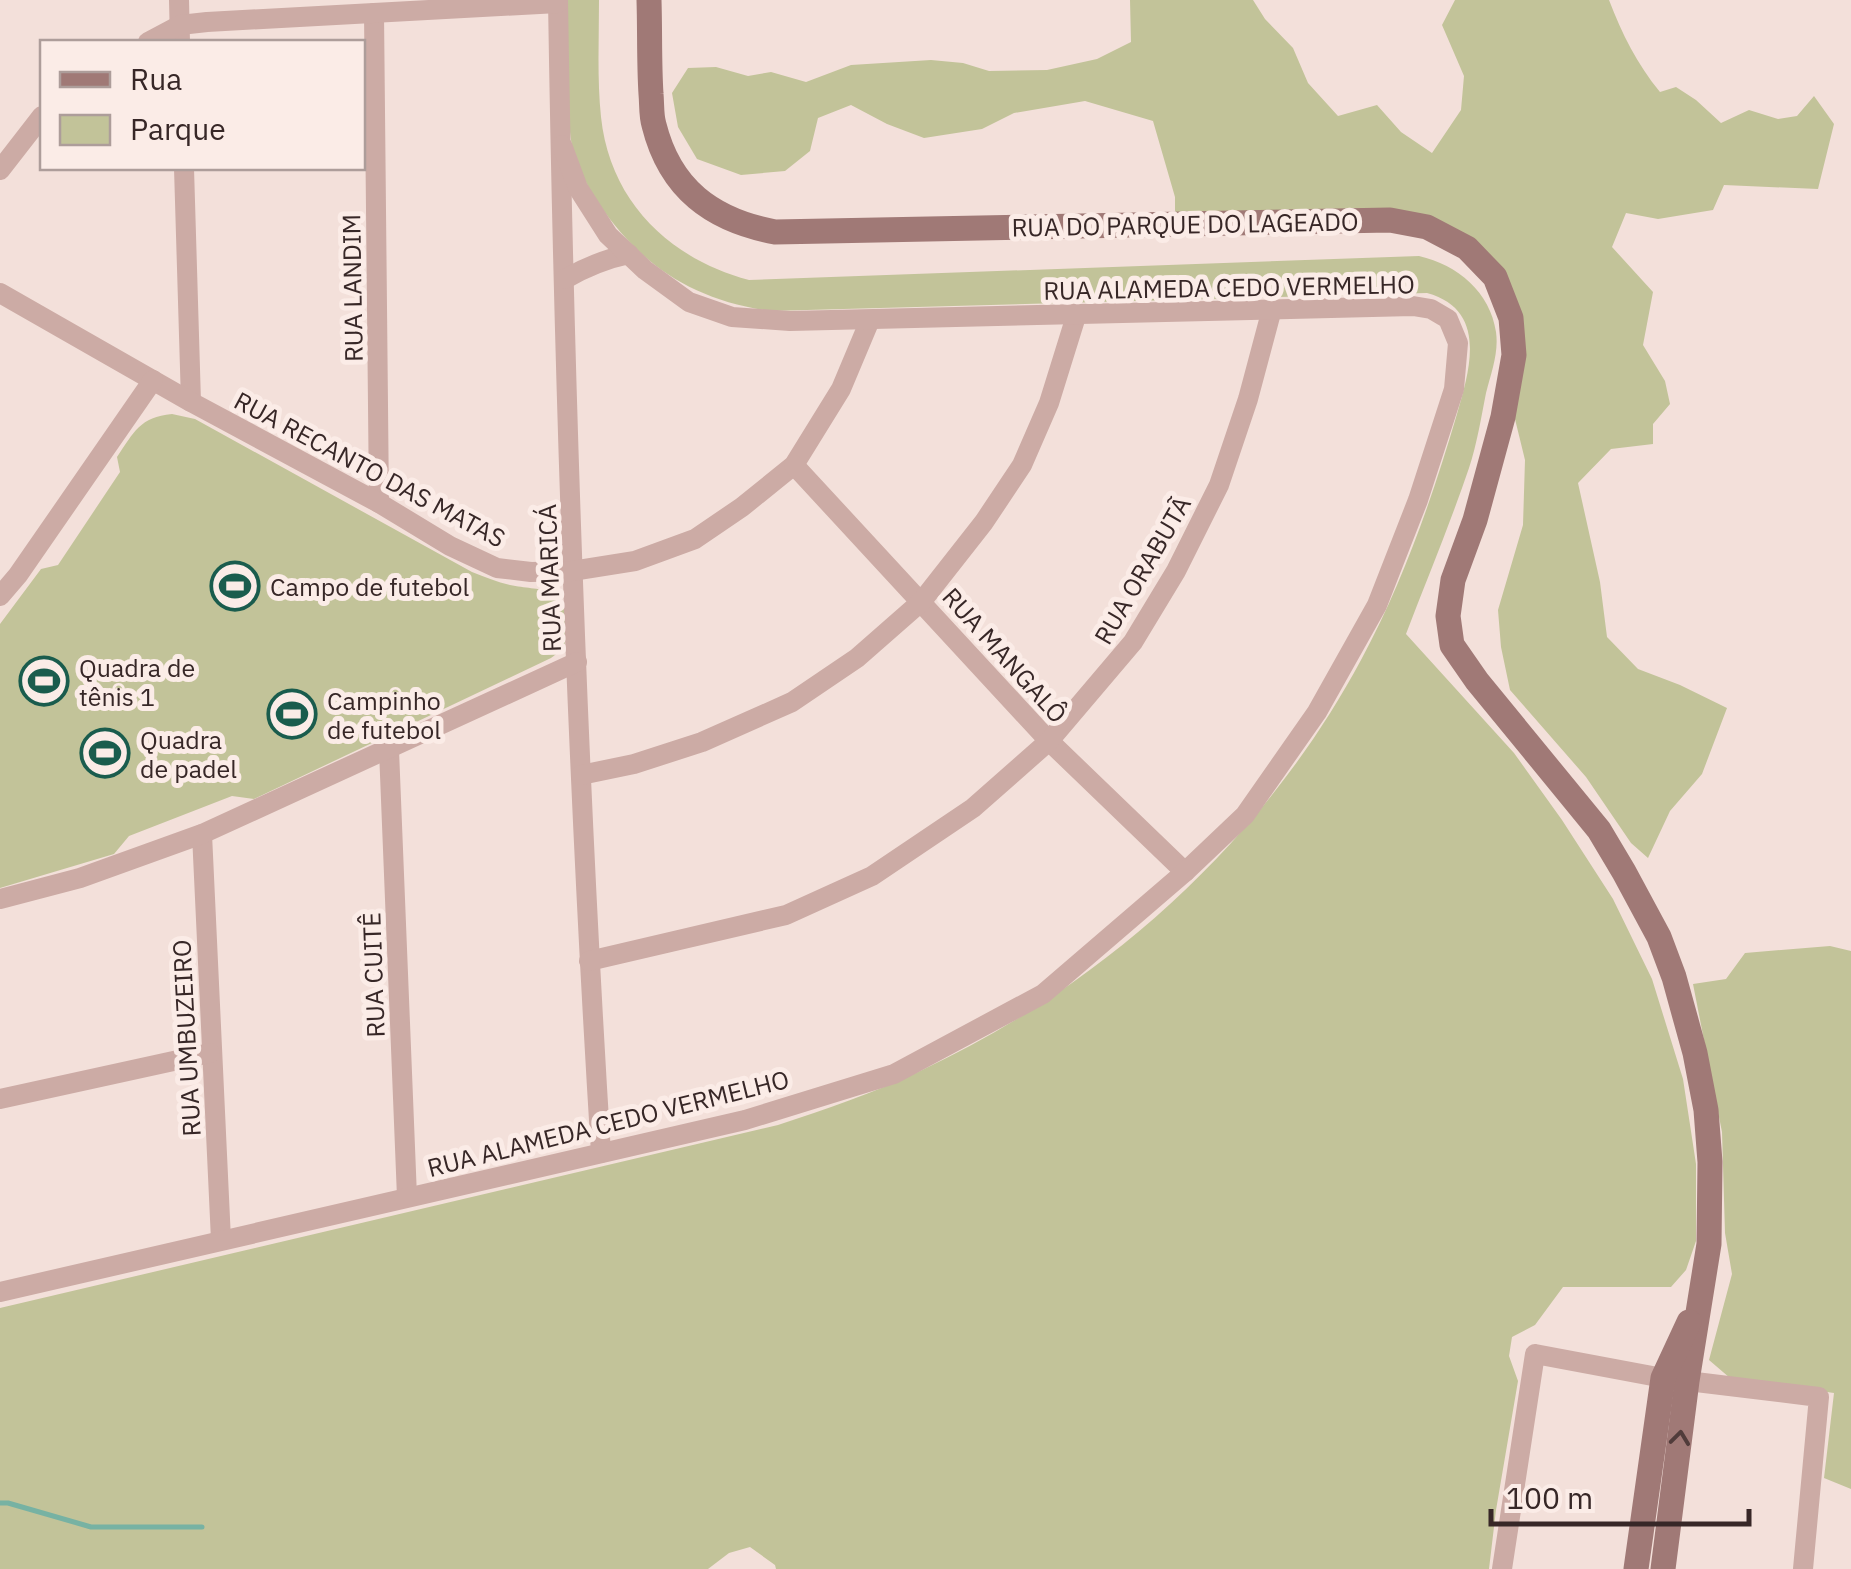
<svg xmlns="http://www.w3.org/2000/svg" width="1851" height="1569" font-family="'IBM Plex Sans',sans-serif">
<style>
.green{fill:#c2c399}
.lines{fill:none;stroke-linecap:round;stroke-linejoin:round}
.stream{stroke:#77b2a3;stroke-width:5}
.street{stroke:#ccaba5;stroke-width:20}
.secondary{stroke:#a07976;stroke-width:25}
.oneway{stroke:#513c3b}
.labels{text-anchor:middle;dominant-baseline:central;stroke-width:10;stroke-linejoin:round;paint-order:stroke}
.street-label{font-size:25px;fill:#372727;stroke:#fbece7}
.poi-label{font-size:25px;fill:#372727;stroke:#fbece7;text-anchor:start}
</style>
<rect width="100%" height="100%" fill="#f3e0da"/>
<!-- green -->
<g class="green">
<path d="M567,0H599C599,39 597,79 601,117C610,202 670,259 749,280L1419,256C1458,265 1490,292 1496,332C1499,353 1491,373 1486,393C1481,418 1477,444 1469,468C1450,524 1427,579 1406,634L1514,753L1562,820L1613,899L1652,979L1683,1079L1696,1164V1241L1686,1270L1671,1287H1563L1535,1325L1512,1337L1509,1356L1518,1381L1496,1510L1489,1569H776L775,1565L750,1547L729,1553L708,1569H0V1308L778,1125C826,1109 874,1093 920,1071C1104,985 1264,841 1361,660C1403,582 1432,499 1457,414C1470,369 1488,310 1427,293L770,311C694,300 642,267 599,204C585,183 572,157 570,132C568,120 569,106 569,93C568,62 568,31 567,0Z"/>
<path d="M1130,0H1253L1265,19L1293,48L1308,83L1338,116L1377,105L1401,132L1432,153L1461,110L1464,76L1442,25L1455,0H1609C1622,34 1637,64 1660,92L1676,87L1696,100L1721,123L1749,110L1778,119L1797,116L1814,96L1834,124L1818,189L1724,185L1713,210L1658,219L1626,213L1612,247L1653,292L1643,345L1665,381L1670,404L1653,424V444L1611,449L1578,483L1600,582L1607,637L1638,669L1680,685L1727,708L1702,774L1670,811L1648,858L1631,843L1586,777L1510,690L1501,647L1498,610L1523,525L1525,460L1514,415L1515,308L1458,235L1175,220V197L1153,121L1085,101L1014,113L982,129L924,138L887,124L851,105L818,118L810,151L785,171L741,175L697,159L678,127L672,93L688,68L716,67L748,76L771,72L806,82L851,65L931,60L963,63L989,71L1047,70L1097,59L1131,42Z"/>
<path d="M172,414L195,419L472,572C485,577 497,582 510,585C539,591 568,585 568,624C568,640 565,649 551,658L254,799L232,796L129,836L114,854L0,888V624L41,569L58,565L120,472L117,457C134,432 140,417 172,414Z"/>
<path d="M1830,946L1851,951V1489L1824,1478L1834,1393L1730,1378L1709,1360L1732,1274L1725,1233L1722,1132L1693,984L1726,979L1745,953Z"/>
</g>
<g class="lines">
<!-- stream -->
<path class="stream" d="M0,1503H8L91,1527H202"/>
<!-- street -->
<g class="street">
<path d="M179,0L180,42"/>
<path d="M558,0C564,384 577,769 601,1153"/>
<path d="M374,13L379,503"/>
<path d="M148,42L180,25L207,22L558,3"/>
<path d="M184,168L191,402"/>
<path d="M0,170L42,116"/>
<path d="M565,279C586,267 605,259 629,254"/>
<path d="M0,293L191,402L379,503L450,546L497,568L531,572L572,571L635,561L695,539L742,507L794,465L841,389L870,320"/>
<path d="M794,465L1049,741L1185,872"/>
<path d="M0,596L18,575L153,380"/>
<path d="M389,750L407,1197"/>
<path d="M581,775L634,764L702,742L792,702L857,658L922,601L984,522L1022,465L1049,403L1077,313"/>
<path d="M202,834L221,1240"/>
<path d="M0,899L80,878L202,834L577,662"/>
<path d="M589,961L786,915L872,876L973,808L1049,741L1133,642L1176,571L1219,485L1248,399L1272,309"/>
<path d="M0,1099L210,1053"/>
<path d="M0,1292L745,1120L894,1074L1043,994L1185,872L1245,815L1317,712L1377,605L1418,500L1454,389L1458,343L1448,319L1431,309L1413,306L790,321L732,317L689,302L645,270L608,235L578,188L562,145"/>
<path d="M1502,1569L1535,1354L1663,1378L1819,1397L1803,1569"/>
</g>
<!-- secondary -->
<g class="secondary">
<path d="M649,0C650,31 649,63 651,94C652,104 651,115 654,125C670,189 712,220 775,232L1390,220L1427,227L1467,248L1495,277L1511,318L1514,355L1503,417L1475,520L1453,580L1448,616L1452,645L1477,681L1599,830L1624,872L1659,937L1674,977L1695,1053L1706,1110L1710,1162L1709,1244L1687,1381L1663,1569"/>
<path d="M1636,1569L1663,1378L1689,1322"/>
</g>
</g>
<!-- one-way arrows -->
<defs><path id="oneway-chevron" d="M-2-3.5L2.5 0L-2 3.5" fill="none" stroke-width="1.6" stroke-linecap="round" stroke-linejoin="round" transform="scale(2.5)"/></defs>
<use class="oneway" href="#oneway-chevron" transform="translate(1680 1438) rotate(-83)"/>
<!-- icons -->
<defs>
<g id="stadium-ring" transform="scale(2.5)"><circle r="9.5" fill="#fbece7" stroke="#1a5c4d" stroke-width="1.5"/><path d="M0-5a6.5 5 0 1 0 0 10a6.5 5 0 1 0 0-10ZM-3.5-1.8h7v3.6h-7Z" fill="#1a5c4d"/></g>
</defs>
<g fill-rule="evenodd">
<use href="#stadium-ring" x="235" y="586"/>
<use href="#stadium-ring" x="44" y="681"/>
<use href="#stadium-ring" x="292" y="714"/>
<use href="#stadium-ring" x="105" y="753"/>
</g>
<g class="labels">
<!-- street labels -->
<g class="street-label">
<text transform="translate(1185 224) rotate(-1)">RUA DO PARQUE DO LAGEADO</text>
<text transform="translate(1229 287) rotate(-1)">RUA ALAMEDA CEDO VERMELHO</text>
<text transform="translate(352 288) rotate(-91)">RUA LANDIM</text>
<text transform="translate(370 469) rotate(28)">RUA RECANTO DAS MATAS</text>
<text transform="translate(1142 570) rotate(-60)">RUA ORABUTÃ</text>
<text transform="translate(549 578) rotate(-92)">RUA MARICÁ</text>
<text transform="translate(1005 655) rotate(48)">RUA MANGALÔ</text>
<text transform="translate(373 975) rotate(-92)">RUA CUITÊ</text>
<text transform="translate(186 1038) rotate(-93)">RUA UMBUZEIRO</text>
<text transform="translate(608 1123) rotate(-14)">RUA ALAMEDA CEDO VERMELHO</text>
</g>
<!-- poi labels -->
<g class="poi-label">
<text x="270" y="586">Campo de futebol</text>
<text x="79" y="667">Quadra de<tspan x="79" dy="29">tênis 1</tspan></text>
<text x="327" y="700">Campinho<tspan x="327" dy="29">de futebol</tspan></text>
<text x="140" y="739">Quadra<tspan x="140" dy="29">de padel</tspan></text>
</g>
</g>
<!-- legend -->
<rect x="40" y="40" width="325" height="130" fill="#fbece7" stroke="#ad9d9a" stroke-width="2.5"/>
<rect x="60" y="72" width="50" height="15" fill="#a07976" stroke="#ad9d9a" stroke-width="2.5"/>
<text x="130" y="90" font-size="30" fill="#372727">Rua</text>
<rect x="60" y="115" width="50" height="30" fill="#c2c399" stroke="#ad9d9a" stroke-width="2.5"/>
<text x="130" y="140" font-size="30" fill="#372727">Parque</text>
<!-- scale -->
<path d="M1491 1509v15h258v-15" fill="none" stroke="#372727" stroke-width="5"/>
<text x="1506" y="1509" font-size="30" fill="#372727" stroke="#fbece7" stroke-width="8" paint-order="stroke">100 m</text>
</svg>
